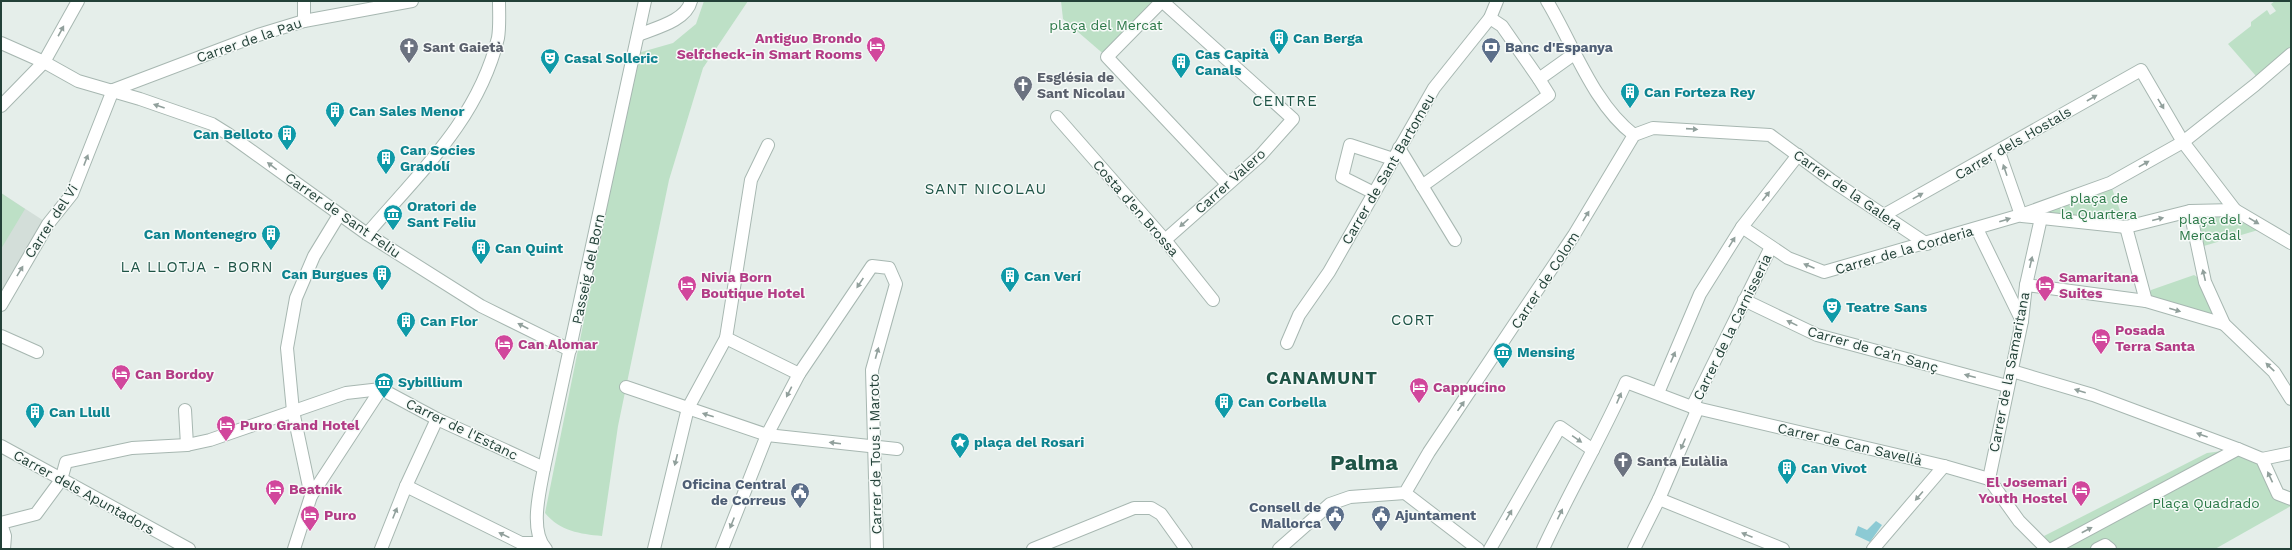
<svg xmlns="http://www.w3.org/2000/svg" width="2292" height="550" font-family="'Work Sans',sans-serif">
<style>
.built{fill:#d3ded9}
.green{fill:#bde0c6}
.water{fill:#8ccad4}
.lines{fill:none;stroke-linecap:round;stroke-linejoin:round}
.minor-casing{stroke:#a7b7b1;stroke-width:14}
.tertiary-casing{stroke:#a7b7b1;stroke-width:14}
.minor{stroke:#fff;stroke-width:12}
.tertiary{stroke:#fff;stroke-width:12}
.oneway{fill:#91a09c}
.labels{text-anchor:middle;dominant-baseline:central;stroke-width:3;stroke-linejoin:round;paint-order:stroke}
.park-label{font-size:14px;fill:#2c7948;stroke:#f6faf8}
.hotel-label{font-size:14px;font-weight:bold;fill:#b23c85;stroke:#f6faf8;text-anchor:start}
.culture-label{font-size:14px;font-weight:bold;fill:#0d838f;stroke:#f6faf8;text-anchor:start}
.street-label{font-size:14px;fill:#234138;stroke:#f6faf8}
.worship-label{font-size:14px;font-weight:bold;fill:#5b616d;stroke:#f6faf8;text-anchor:start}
.service-label{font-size:14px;font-weight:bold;fill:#4e5e75;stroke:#f6faf8;text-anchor:start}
.neighbourhood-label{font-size:15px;letter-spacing:1px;fill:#1e5446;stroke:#f6faf8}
.district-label{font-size:18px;font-weight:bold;letter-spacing:1px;fill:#1e5446;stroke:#f6faf8}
.town-label{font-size:22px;font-weight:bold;fill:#1e5446;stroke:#f6faf8}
</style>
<rect width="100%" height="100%" fill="#e5eeea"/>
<!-- built -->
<path class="built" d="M1,193L44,221L1,294Z"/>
<!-- green -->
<g class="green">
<path d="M704,1H748L703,68L669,180L618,426L602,536C580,534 560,531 545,513L638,53L673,43L696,24Z"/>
<path d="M1061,1H1162L1107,57L1063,19Z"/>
<path d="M2275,1H2291V46L2256,76L2228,44L2251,26V22L2267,10L2270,15L2276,11L2271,4Z"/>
<path d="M2110,183L2126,227L2021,215Z"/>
<path d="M1,193L25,209L1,249Z"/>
<path d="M2235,210L2265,228L2197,248L2190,211Z"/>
<path d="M2194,275L2205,282L2224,324L2146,301L2151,290Z"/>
<path d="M2238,449L2262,459L2291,502V506L2215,549H2053L2044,536L2207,453Z"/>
</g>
<!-- water -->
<path class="water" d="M1876,521L1882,525L1870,542L1855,535L1858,526L1867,530Z"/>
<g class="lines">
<!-- minor casing -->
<g class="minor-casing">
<g id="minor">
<path d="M1547,1C1573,44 1593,104 1634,135"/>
<path d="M1490,18L1502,26L1539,79"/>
<path d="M304,21V1"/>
<path d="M638,35C655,28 686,21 691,1"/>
<path d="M1,43L44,62L78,81L140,99L212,124L228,134L367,234L481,306L570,350"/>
<path d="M113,90L258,35L304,21L412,1"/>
<path d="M1,106L44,62L78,1"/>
<path d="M1057,117L1165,240L1213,300"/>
<path d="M1399,148L1455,240"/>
<path d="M1999,152L2021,215"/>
<path d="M1422,186L1549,95L1539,79L1574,54"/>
<path d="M1374,193L1342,177L1350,145L1393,159"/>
<path d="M2190,211L2205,282L2224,324L2274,372L2291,399"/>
<path d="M1884,215L2141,70L2183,142L2235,210"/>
<path d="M2022,216L2126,227L2190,211L2235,210L2291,243"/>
<path d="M1742,227L1788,258L1824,272L2021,215L2110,183L2183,142L2255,85L2291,54"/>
<path d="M2126,227L2146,301"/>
<path d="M1977,229L2022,321"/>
<path d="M367,234C419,173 478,120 498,38C500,26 499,13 499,1"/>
<path d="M1165,240L1260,156L1293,119L1162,1L1107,57L1227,184"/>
<path d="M2026,285L2146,301L2224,324"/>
<path d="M1744,300L1817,335L2007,386"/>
<path d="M1,305L48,224L72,194L113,90"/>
<path d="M1,336L37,352"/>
<path d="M726,338L799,374"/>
<path d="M1287,343L1299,315L1329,272L1434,88L1490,18L1497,1"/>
<path d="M2012,371L2093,395L2238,449"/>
<path d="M626,387L767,435L897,449"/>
<path d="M381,389L437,419L544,468"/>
<path d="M1658,393L1700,294L1742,227L1798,155"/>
<path d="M1692,407L1771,247"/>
<path d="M185,410L187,445"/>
<path d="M1,446L189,549"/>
<path d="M2262,459L2291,453"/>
<path d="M1989,479L2022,321L2026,285L2041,218"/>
<path d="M406,486L521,543H541"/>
<path d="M1405,493L1478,549"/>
<path d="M311,496L381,389"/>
<path d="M1659,499L1783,549"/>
<path d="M1,523L36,514L61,480L66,462L132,448L187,445L210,440L346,393L381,389"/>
<path d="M1,524L5,536L4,549"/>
<path d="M294,549L311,496L293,411L287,348L296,298L314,256L339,215"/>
<path d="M381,549L406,486L437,419"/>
<path d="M654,549L688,408L726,338L751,180L768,145"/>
<path d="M722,549L767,435L799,374L872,266L889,268L896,284L872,370L877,549"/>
<path d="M1033,549L1134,508H1151L1161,514L1186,549"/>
<path d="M1279,549L1330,504L1350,497L1405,493L1429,452L1574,235L1634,135L1653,128L1770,135L1831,180L1927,244"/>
<path d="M1490,549L1560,427L1593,450"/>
<path d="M1543,549C1569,492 1601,439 1626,382L1692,407L1944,466L1989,479L2019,521L2047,549"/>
<path d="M1634,549L1659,499L1698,408"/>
<path d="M1873,549L1944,466"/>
<path d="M2052,549L2238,449L2262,459L2278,494L2291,499"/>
<path d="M2097,549L2105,545L2110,549"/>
</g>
</g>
<!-- tertiary casing -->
<g class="tertiary-casing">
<path id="tertiary" d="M546,549C529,531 540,490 544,468L645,1"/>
</g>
<!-- minor -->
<use href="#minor" class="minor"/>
<!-- tertiary -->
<use href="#tertiary" class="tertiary"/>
</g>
<!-- one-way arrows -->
<defs><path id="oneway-solid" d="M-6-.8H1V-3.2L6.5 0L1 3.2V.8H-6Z"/></defs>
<g class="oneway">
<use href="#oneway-solid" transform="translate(61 31) rotate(-61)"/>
<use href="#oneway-solid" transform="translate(2092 98) rotate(-30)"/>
<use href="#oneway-solid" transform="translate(2161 104) rotate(59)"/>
<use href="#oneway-solid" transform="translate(159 106) rotate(-161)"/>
<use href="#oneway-solid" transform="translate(1692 129) rotate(4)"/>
<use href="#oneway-solid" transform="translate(86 160) rotate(-69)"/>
<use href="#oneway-solid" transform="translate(2144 164) rotate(-29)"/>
<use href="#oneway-solid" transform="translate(272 166) rotate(-143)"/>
<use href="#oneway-solid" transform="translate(2005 170) rotate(-109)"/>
<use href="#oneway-solid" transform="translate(1766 196) rotate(-52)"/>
<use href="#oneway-solid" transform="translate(1918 196) rotate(-29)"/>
<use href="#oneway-solid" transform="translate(1586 216) rotate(-58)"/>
<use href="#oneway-solid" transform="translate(2158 219) rotate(-14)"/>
<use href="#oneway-solid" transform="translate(2005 220) rotate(-17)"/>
<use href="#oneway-solid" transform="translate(2254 221) rotate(31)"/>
<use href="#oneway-solid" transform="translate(1184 223) rotate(138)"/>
<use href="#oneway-solid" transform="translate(1732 242) rotate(-58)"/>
<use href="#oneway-solid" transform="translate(2031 262) rotate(-77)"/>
<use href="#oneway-solid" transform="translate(1809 266) rotate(-157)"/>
<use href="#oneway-solid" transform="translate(20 271) rotate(-59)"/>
<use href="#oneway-solid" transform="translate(2204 275) rotate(-103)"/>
<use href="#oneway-solid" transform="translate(860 283) rotate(124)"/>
<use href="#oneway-solid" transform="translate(2175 310) rotate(16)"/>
<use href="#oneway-solid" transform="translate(1792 323) rotate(-154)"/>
<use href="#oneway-solid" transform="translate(523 326) rotate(-153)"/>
<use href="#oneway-solid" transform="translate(877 353) rotate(-74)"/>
<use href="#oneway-solid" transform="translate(1673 357) rotate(-67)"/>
<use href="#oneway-solid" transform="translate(2270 367) rotate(-136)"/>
<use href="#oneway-solid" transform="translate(1970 376) rotate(-165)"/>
<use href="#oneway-solid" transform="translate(2080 391) rotate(-163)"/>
<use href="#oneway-solid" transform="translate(789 392) rotate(117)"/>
<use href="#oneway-solid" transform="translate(1619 398) rotate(-67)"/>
<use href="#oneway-solid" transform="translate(1461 406) rotate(-55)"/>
<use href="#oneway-solid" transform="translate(708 415) rotate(-162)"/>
<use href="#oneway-solid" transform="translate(2202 435) rotate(-160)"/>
<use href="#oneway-solid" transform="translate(1577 439) rotate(35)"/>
<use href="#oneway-solid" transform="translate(835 443) rotate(-173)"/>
<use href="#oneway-solid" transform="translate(1683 444) rotate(113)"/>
<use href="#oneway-solid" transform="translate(676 460) rotate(104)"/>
<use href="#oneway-solid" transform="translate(2270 477) rotate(-115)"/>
<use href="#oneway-solid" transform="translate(1919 496) rotate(131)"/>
<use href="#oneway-solid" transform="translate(395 513) rotate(-68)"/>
<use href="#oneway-solid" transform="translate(1560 514) rotate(-64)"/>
<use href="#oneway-solid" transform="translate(1509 515) rotate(-60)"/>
<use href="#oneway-solid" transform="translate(732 523) rotate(112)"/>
<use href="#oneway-solid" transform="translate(2087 530) rotate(-28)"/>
<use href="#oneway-solid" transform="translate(504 535) rotate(-154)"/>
<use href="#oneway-solid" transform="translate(1747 535) rotate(-158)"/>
</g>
<!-- icons -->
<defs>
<g id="building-pin" transform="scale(1)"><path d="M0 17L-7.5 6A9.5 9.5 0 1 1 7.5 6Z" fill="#0f9aa8" stroke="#f6faf8"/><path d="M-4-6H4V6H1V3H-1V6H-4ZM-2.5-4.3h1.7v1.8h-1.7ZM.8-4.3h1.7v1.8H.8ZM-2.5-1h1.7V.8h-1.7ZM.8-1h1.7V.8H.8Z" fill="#fff"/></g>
<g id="hotel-pin" transform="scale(1)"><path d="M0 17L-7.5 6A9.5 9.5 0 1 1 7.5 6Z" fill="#d1479c" stroke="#f6faf8"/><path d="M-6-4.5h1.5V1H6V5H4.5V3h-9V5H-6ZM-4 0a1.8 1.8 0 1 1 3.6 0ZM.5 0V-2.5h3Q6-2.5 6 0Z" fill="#fff"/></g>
<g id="church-pin" transform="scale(1)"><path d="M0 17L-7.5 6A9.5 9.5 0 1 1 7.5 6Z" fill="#6b7280" stroke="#f6faf8"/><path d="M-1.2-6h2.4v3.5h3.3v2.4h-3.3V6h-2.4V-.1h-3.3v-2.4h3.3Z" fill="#fff"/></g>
<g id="bank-pin" transform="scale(1)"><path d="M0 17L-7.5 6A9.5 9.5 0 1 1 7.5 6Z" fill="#5c6f8a" stroke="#f6faf8"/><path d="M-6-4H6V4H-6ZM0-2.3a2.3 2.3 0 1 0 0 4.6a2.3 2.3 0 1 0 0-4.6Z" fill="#fff"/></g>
<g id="theatre-pin" transform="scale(1)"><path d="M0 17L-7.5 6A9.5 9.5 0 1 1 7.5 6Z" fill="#0f9aa8" stroke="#f6faf8"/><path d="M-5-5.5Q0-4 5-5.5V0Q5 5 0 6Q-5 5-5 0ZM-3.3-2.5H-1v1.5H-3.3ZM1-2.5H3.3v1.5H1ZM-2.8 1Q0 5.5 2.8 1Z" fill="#fff"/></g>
<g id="museum-pin" transform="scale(1)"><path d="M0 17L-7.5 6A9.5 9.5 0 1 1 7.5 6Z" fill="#0f9aa8" stroke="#f6faf8"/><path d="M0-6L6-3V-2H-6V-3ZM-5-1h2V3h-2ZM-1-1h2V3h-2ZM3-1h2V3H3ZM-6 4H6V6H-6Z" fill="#fff"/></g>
<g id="sight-pin" transform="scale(1)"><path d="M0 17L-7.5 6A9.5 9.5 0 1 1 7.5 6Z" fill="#0f9aa8" stroke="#f6faf8"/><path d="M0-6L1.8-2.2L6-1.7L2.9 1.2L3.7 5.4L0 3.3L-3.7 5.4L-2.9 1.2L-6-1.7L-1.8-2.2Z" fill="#fff"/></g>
<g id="civic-pin" transform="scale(1)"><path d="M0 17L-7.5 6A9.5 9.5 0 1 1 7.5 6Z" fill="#5c6f8a" stroke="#f6faf8"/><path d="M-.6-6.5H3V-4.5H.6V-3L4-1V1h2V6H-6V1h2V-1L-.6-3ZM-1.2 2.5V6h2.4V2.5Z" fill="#fff"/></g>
</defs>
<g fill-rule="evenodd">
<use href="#building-pin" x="1279" y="38"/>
<use href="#hotel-pin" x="876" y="46"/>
<use href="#church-pin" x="409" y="47"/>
<use href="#bank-pin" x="1491" y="47"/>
<use href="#theatre-pin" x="550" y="58"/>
<use href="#building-pin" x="1181" y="62"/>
<use href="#church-pin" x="1023" y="85"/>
<use href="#building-pin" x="1630" y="92"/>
<use href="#building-pin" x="335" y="111"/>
<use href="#building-pin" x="287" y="134"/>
<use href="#building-pin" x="386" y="158"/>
<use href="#museum-pin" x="393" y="214"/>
<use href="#building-pin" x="271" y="234"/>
<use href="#building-pin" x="481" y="248"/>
<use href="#building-pin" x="382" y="274"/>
<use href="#building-pin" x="1010" y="276"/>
<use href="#hotel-pin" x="687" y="285"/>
<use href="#hotel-pin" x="2045" y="285"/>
<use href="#theatre-pin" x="1832" y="307"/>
<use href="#building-pin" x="406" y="321"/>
<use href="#hotel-pin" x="2101" y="338"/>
<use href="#hotel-pin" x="504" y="344"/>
<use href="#museum-pin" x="1503" y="352"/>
<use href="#hotel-pin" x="121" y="374"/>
<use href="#museum-pin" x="384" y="382"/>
<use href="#hotel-pin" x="1419" y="387"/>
<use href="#building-pin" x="1224" y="402"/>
<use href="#building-pin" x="35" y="412"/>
<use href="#hotel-pin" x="226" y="425"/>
<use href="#sight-pin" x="960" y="442"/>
<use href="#church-pin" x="1623" y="461"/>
<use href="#building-pin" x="1787" y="468"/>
<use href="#hotel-pin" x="275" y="489"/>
<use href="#hotel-pin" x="2081" y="490"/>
<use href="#civic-pin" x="800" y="492"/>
<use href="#hotel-pin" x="310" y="515"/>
<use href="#civic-pin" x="1335" y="515"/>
<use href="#civic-pin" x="1381" y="515"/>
</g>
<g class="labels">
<!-- park labels -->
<g class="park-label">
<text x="1106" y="25">plaça del Mercat</text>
<text x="2099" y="198">plaça de<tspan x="2099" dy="16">la Quartera</tspan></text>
<text x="2210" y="219">plaça del<tspan x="2210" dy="16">Mercadal</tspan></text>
<text x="2206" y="503">Plaça Quadrado</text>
</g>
<!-- hotel labels -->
<g class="hotel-label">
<text x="862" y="38" text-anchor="end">Antiguo Brondo<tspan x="862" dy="16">Selfcheck-in Smart Rooms</tspan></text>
<text x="701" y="277">Nivia Born<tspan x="701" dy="16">Boutique Hotel</tspan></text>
<text x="2059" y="277">Samaritana<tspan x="2059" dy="16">Suites</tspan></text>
<text x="2115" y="330">Posada<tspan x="2115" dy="16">Terra Santa</tspan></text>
<text x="518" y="344">Can Alomar</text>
<text x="135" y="374">Can Bordoy</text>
<text x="1433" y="387">Cappucino</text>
<text x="240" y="425">Puro Grand Hotel</text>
<text x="2067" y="482" text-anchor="end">El Josemari<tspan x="2067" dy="16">Youth Hostel</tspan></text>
<text x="289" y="489">Beatnik</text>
<text x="324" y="515">Puro</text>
</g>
<!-- culture labels -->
<g class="culture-label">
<text x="1293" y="38">Can Berga</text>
<text x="1195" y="54">Cas Capità<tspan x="1195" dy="16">Canals</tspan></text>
<text x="564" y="58">Casal Solleric</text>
<text x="1644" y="92">Can Forteza Rey</text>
<text x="349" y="111">Can Sales Menor</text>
<text x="273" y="134" text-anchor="end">Can Belloto</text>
<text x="400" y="150">Can Socies<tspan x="400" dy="16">Gradolí</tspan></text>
<text x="407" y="206">Oratori de<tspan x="407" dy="16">Sant Feliu</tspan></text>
<text x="257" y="234" text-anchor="end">Can Montenegro</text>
<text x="495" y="248">Can Quint</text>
<text x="368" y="274" text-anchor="end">Can Burgues</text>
<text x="1024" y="276">Can Verí</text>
<text x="1846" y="307">Teatre Sans</text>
<text x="420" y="321">Can Flor</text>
<text x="1517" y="352">Mensing</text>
<text x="398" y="382">Sybillium</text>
<text x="1238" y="402">Can Corbella</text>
<text x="49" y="412">Can Llull</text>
<text x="974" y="442">plaça del Rosari</text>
<text x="1801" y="468">Can Vivot</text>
</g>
<!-- street labels -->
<g class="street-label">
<text transform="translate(249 40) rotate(-19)">Carrer de la Pau</text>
<text transform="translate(2013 143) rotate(-30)">Carrer dels Hostals</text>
<text transform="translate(1388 169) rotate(-60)">Carrer de Sant Bartomeu</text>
<text transform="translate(1230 181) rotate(-42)">Carrer Valero</text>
<text transform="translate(1848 190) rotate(35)">Carrer de la Galera</text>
<text transform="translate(1136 208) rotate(49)">Costa d'en Brossa</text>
<text transform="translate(343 215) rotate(35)">Carrer de Sant Feliu</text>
<text transform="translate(51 221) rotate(-57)">Carrer del Vi</text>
<text transform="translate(1904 250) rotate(-16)">Carrer de la Corderia</text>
<text transform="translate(588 269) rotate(-78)">Passeig del Born</text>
<text transform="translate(1545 280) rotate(-57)">Carrer de Colom</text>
<text transform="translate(1732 327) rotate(-64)">Carrer de la Carnisseria</text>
<text transform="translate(1873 349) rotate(16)">Carrer de Ca'n Sanç</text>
<text transform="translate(2009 372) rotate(-79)">Carrer de la Samaritana</text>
<text transform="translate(462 429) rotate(26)">Carrer de l'Estanc</text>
<text transform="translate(1850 444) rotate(13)">Carrer de Can Savellà</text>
<text transform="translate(875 454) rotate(-91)">Carrer de Tous i Maroto</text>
<text transform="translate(84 492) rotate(29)">Carrer dels Apuntadors</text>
</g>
<!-- worship labels -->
<g class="worship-label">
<text x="423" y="47">Sant Gaietà</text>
<text x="1037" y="77">Església de<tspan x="1037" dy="16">Sant Nicolau</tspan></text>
<text x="1637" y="461">Santa Eulàlia</text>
</g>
<!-- service labels -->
<g class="service-label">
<text x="1505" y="47">Banc d'Espanya</text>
<text x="786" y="484" text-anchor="end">Oficina Central<tspan x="786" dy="16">de Correus</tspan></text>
<text x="1321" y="507" text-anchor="end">Consell de<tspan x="1321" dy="16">Mallorca</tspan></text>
<text x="1395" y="515">Ajuntament</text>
</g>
<!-- neighbourhood labels -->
<g class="neighbourhood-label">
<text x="1285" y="101">CENTRE</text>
<text x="986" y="189">SANT NICOLAU</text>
<text x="197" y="267">LA LLOTJA - BORN</text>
<text x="1413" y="320">CORT</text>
</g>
<!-- district labels -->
<g class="district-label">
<text x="1322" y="377">CANAMUNT</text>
</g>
<!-- town labels -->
<g class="town-label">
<text x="1364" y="462">Palma</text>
</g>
</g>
<!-- border -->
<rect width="2292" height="550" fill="none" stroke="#234138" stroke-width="4"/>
</svg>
